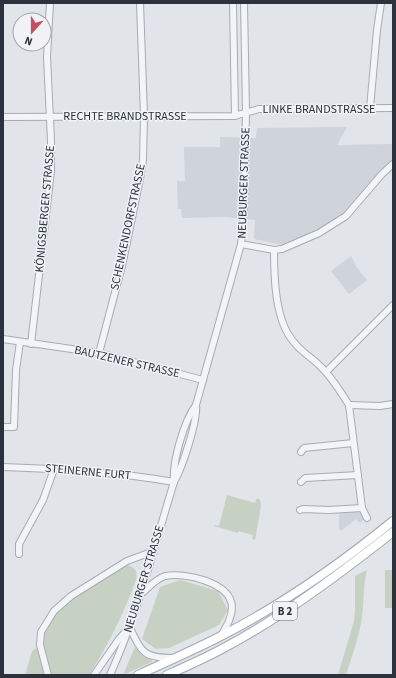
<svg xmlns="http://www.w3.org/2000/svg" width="396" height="678" font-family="'Source Sans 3',sans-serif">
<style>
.built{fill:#cfd3da}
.green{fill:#c6d1c3}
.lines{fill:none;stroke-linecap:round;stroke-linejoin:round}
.minor-casing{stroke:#a7abb2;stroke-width:8}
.major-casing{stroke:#a1a8b3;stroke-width:10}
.minor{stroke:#f3f4f7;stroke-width:6}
.major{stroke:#fff;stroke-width:8}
.labels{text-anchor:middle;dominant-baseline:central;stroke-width:3;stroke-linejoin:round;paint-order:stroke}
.shield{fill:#f0f2f6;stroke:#666c75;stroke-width:1}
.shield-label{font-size:11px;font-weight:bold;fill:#2b323e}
.street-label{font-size:12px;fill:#2b323e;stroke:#f0f2f6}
</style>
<rect width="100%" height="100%" fill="#e1e4e8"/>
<!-- built -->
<g class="built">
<path d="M347,127L337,145L393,144V159L344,215L317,232L282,245L254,239L255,220L225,217L182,218L181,209H178L177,181H185L184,147H220V137L256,138L257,128Z"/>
<path d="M351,256L357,268L367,280L349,294L331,271Z"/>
<path d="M339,511H356L359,512L364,519L360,523L356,519L342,530H339Z"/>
</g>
<!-- green -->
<g class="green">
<path d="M227,495L255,503L257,498L260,500L261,506L255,540L252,539L253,535L238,531V533L214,526V525L219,526Z"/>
<path d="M127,565C135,567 138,571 136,580C124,613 108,645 89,675H25L32,651L42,645L43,632L55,613L72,598L119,568Z"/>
<path d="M367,570C363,584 364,602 362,617C359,637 352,656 346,675H338L354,621L355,610V576Z"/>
<rect x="385" y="570" width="8" height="38"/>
<path d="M180,580L218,591L228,610L219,625L169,648L156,649L142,639L160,587Z"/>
<path d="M135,647L142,655L152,660V662L123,675Z"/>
</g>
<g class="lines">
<!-- minor casing -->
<g class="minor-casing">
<g id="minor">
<path d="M233,3L235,116"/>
<path d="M370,108L377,30L381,3"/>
<path d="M3,117L234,116L259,109L393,108"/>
<path d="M241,244L274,250L282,249L319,233L346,216L382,174L393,164"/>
<path d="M274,250C274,277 275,320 293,341C300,351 311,357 320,366C332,377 340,391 349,405L362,508L367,518"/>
<path d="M3,339L99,353L203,380"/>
<path d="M31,344L51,171V140L47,57L50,3"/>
<path d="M99,353L122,266L140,179L143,160L144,116L140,3"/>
<path d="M326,372L393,305"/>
<path d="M349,405L380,406L393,404"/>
<path d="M3,427H14L16,370L20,342"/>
<path d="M301,452L304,448L353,443"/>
<path d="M3,467C60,469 117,472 174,482"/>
<path d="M174,482C172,462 184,421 196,405L241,244L244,209L246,112L244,3"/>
<path d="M301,482L305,478L358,475"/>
<path d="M300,510L303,509L329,510L362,508"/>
<path d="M19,554V544L43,500L54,469"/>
<path d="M142,593C149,587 156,579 165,576C184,572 231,582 232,607C232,618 226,627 221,636"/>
<path d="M130,628C142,653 144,658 173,658"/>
<path d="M48,675L40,645L41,632L54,611L71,596L127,561L154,551"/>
<path d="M94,675L119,639L127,630"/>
<path d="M110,675C138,613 154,547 174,482C182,468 198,421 196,405"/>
</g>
</g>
<!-- major casing -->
<g class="major-casing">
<g id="major">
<path d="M138,675C166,662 194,650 221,636C282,605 340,564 393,521"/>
<path d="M167,675C185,667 203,659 220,650C281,618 338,575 393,532"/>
</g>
</g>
<!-- minor -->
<use href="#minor" class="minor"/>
<!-- major -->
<use href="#major" class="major"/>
</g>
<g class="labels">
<!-- shield labels -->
<rect class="shield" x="273" y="602" width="24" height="18" rx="3"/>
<g class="shield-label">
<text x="285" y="611">B 2</text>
</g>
<!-- street labels -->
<g class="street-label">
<text x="319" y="109">LINKE BRANDSTRASSE</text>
<text x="125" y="116">RECHTE BRANDSTRASSE</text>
<text transform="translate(244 183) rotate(-88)">NEUBURGER STRASSE</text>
<text transform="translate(45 209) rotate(-85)">KÖNIGSBERGER STRASSE</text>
<text transform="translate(128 227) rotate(-78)">SCHENKENDORFSTRASSE</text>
<text transform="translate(127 362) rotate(13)">BAUTZENER STRASSE</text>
<text transform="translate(88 472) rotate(5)">STEINERNE FURT</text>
<text transform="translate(144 579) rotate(-73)">NEUBURGER STRASSE</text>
</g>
</g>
<!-- border -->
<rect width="396" height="678" fill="none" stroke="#2b323e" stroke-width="8"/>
<!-- north arrow -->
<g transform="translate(32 32) rotate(201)"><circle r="19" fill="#f0f2f6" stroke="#a1a5ac"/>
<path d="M0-3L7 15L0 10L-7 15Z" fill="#c25162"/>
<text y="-6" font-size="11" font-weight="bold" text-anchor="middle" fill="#2b323e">N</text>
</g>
</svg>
